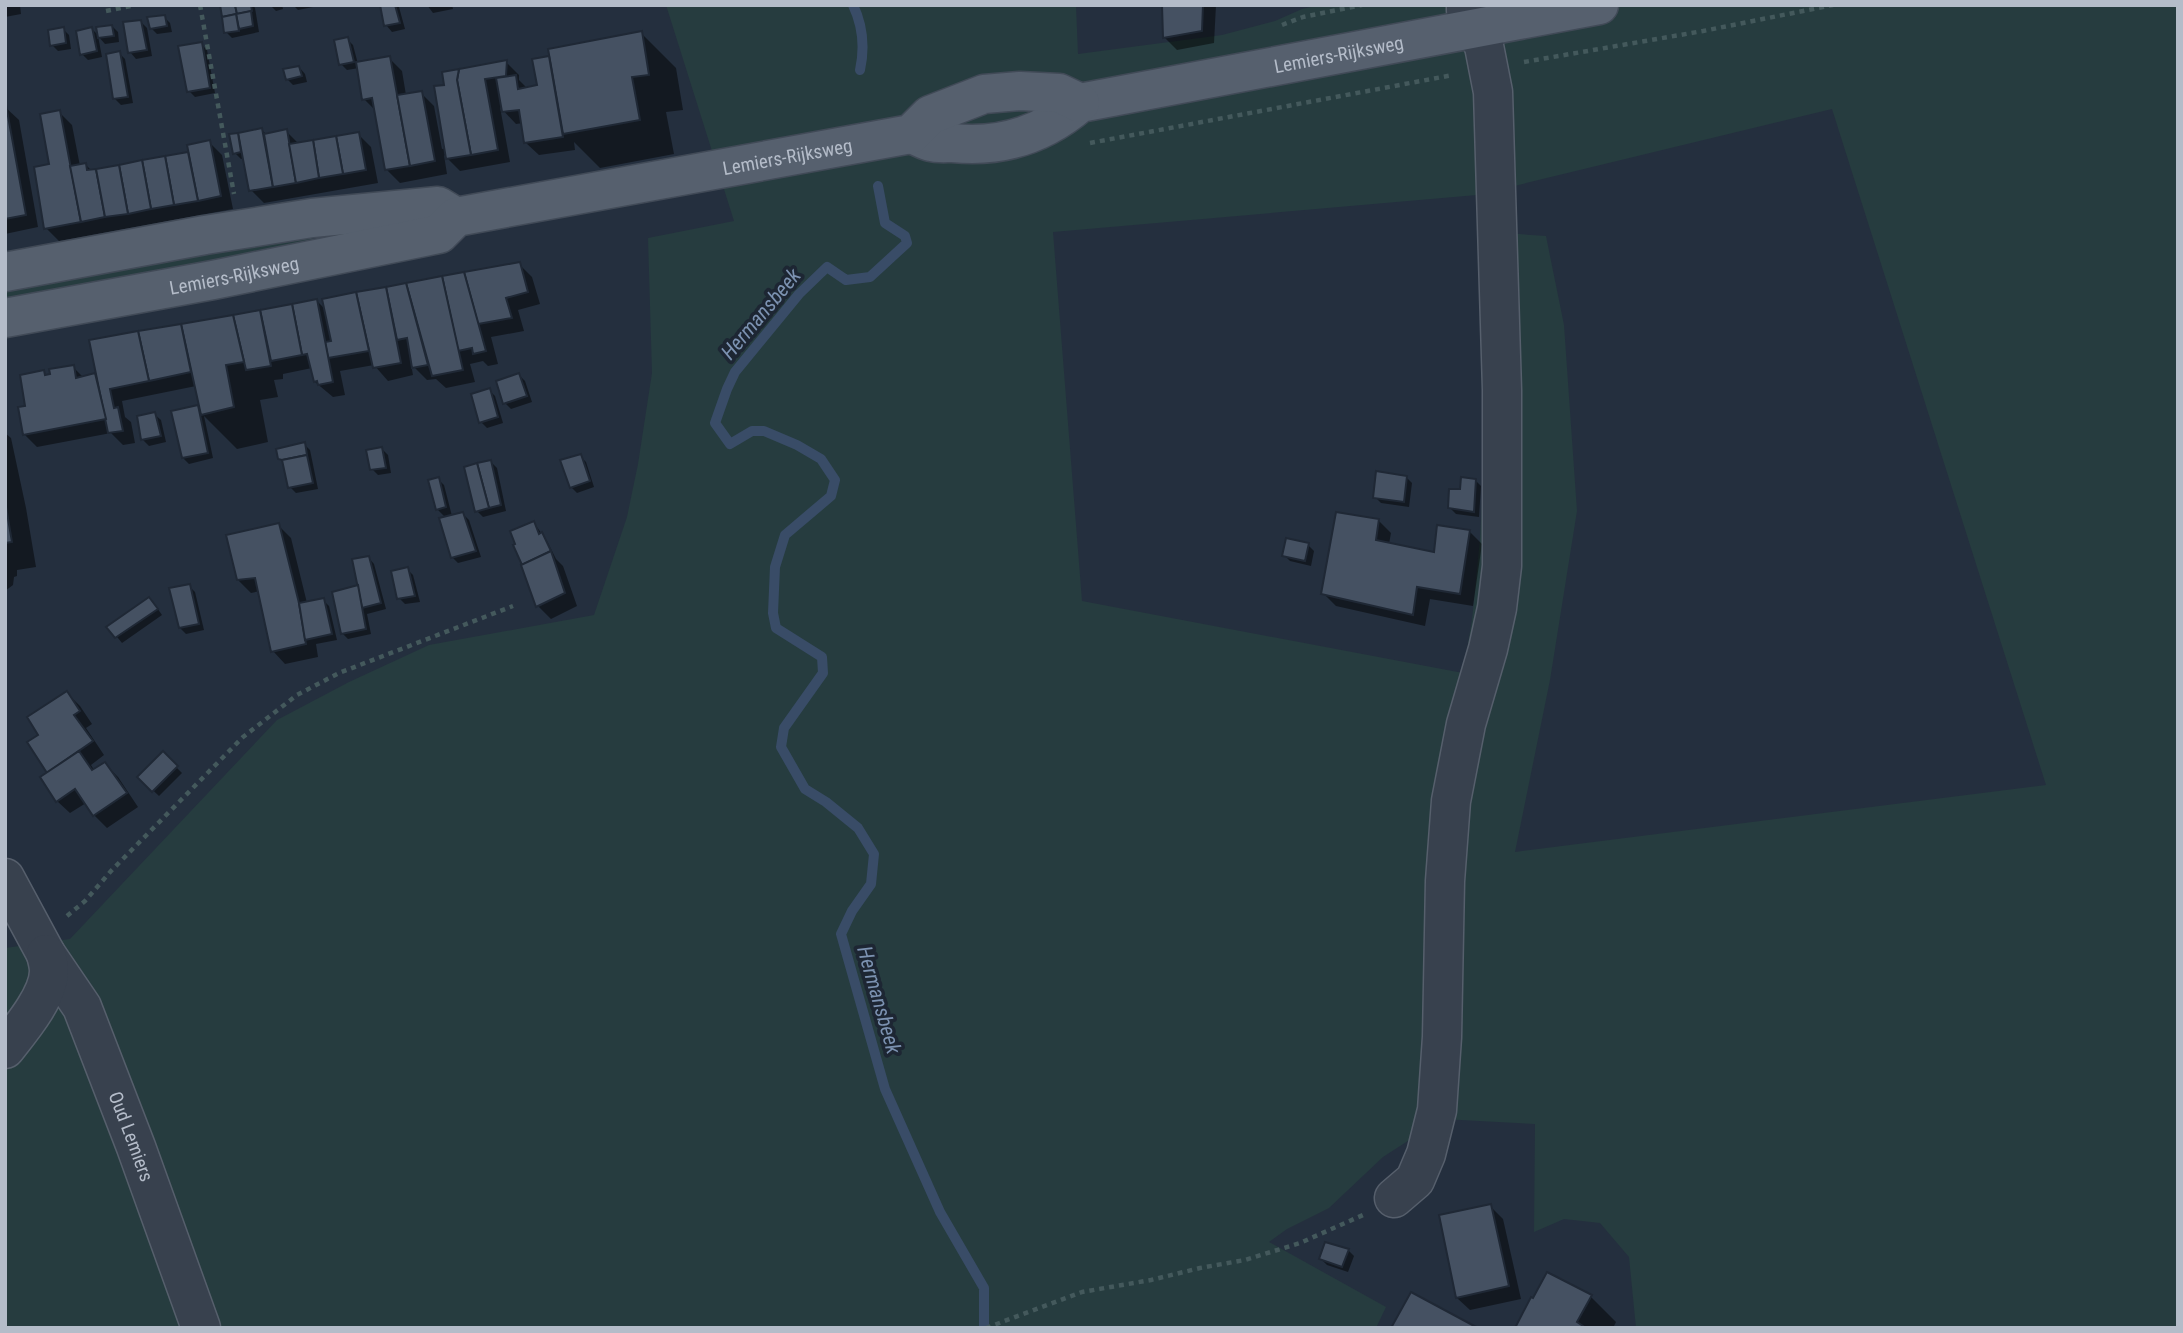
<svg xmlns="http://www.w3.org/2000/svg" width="2183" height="1333" font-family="'Roboto Condensed',sans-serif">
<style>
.green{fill:#263c3f;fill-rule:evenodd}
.shadow{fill:#0007}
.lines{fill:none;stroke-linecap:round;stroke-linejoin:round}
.stream{stroke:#394c67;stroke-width:10}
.building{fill:#455162;stroke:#1f2835;stroke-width:2}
.minor-casing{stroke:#565f6c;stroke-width:41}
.major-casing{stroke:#414a57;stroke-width:41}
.path{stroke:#44595c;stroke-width:4.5;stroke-dasharray:5 5;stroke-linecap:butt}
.minor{stroke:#38414e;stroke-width:38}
.major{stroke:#56606e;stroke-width:38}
.labels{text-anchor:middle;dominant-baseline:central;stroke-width:7;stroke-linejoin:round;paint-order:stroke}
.street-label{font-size:19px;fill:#b4bcc9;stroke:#1d2633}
.water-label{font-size:21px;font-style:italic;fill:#7c92b1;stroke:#1d2633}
</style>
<rect width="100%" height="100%" fill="#242f3e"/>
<!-- green -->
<g class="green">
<path d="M666,5H1076L1078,54L1222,35L1275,21L1302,9L1320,5H2178V1328H1636L1629,1257L1600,1223L1564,1219L1534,1232L1535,1124L1442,1119L1383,1157L1329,1208L1287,1229L1269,1242L1386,1307L1376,1328H5V948L70,939L277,720L349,682L429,645L594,615L627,517L638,464L652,373L648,238L734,221ZM1832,109L2046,785L1515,852L1550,680L1577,511L1564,325L1546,236L1478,231L1486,429L1480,538L1472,620L1463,673L1082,601L1053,232L1477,195Z"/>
<path d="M306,234L313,238L311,248L5,305V286Z"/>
</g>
<!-- shadow -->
<g class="shadow">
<path d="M5,5H20L21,14L5,17Z"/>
<path d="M228,5H253L255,8L259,32L232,38L226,32Z"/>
<path d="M270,5H282L283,9L276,11Z"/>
<path d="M293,5H313V7L298,10Z"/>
<path d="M382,5H398L399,7L405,29L392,32L386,25Z"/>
<path d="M427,5H452L453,9L433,13Z"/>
<path d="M1165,5H1216L1214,43L1177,50L1164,37Z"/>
<path d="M164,17L170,23L172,32L157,34L151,28Z"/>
<path d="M141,22L147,28L152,56L136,59L130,52Z"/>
<path d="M112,26L118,32L119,42L105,44L98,36L102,57L88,60L82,54L92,29L99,36Z"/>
<path d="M63,29L69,35L71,49L58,51L52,45Z"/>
<path d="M641,33L676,68L683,110L666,112L674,154L600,168L574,142L575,150L539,155L526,143L523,123L516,124L500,107L510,162L460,171L444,155L447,174L400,183L387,170L376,111L364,99L359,68L347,70L341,64L347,39L353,45L358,64L389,58L402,71L406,95L421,93L434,106L442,149L446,148L445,86L506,62L519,75V80L528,89L539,87L548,58L552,61Z"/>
<path d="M201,44L207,50L215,93L195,97L189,91Z"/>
<path d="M119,53L125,59L133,103L121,105L115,99Z"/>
<path d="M299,67L305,74L307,82L293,85L287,79Z"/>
<path d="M5,107L19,120L38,227L5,234Z"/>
<path d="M59,112L72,125L80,166L86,165L92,171L190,153L209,142L222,155L233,209L59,241L46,228L51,165Z"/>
<path d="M262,130L267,135L286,131L299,144L358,134L371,147L378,183L264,203L251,190L244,158L241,159L235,153L231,136Z"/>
<path d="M519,264L532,277L540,304L518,310L524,331L491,337L498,364L488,366L483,361L470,364L475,382L446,388L436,379L427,380L411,364L413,375L388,381L374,365L340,371L345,395L333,397L315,382L312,368L283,374V379L274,380L278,397L260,400L268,442L237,449L204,416L213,458L189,464L183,458L198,407L202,411L196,386L122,401L125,417L131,422L135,443L123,445L111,433L37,447L24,434L27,407L43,372L47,376L73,367L84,378L97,375L91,342L317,301L327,311L324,300Z"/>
<path d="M519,375L525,381L532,402L511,409L505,403Z"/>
<path d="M489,390L495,396L503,423L487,428L481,422Z"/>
<path d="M154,414L161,420L166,442L149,446L143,440L139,417Z"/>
<path d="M5,433L11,438L26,508L36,567L17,570V576L14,577L13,585L5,591Z"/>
<path d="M304,444L310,450L318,489L296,493L290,487L284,463L279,458Z"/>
<path d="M382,449L388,455L391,473L378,475L372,469Z"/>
<path d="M580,456L586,462L594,487L577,493L571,487Z"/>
<path d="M491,462L497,468L506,511L483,517L477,511Z"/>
<path d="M1406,477L1412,483L1409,507L1381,503L1375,497Z"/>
<path d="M438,479L444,485L452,516L463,514L469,520L481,557L458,563L452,557L446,518L437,509Z"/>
<path d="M1475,480L1481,486L1479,517L1456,514L1450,508L1461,491Z"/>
<path d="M1378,520L1391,533L1389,544L1435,554L1469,531L1482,544L1473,606L1430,599L1425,626L1336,606L1323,593Z"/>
<path d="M534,523L547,541L556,559L563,566L577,606L551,619L538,606L523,567Z"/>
<path d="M278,525L291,538L307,603L323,600L329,606L337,640L316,644L318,657L285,664L273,651L260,591L251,593L238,580Z"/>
<path d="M1308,545L1314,551L1311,566L1290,561L1284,555Z"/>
<path d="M368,557L374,564L386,609L367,614L371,634L348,639L342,633L360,587Z"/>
<path d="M407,569L413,575L420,602L405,604L399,598Z"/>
<path d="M189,586L195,592L204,630L186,634L180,628Z"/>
<path d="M155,605L162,615L122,643L109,627Z"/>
<path d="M67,693L80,706L92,724L86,728L104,755L91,765L94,770L105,764L118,777L138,807L107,828L94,815L86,803L70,813L57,801L49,773L41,735Z"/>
<path d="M163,754L182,773L159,796L139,777Z"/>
<path d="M1490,1206L1503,1219L1521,1299L1470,1310L1457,1298Z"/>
<path d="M1348,1250L1354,1256L1348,1272L1327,1265L1321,1259Z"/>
<path d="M1591,1297L1616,1322L1613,1328H1517Z"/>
</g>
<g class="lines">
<!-- stream -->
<g class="stream">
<path d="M853,5C863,26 865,47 860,70"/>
<path d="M878,186L885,223L905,236L907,243L870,277L846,280L827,267L799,294L735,372L727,389L715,423L730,444L752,431H764L797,445L821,459L835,480L831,496L785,535L775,567L773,613L776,628L822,657L823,673L784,728L781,747L805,789L826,802L858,828L874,854L871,884L852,911L841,934L885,1089L940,1212L984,1288V1328"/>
</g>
</g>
<!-- building -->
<g class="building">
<path d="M220,5H235L237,14L222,17Z"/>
<path d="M235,5H251L252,11L237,14Z"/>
<path d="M380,5H395L400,23L384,26Z"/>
<path d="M1162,5H1203L1202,31L1163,38Z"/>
<path d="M251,11L253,26L239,29L236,14Z"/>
<path d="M236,14L239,31L224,33L222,17Z"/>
<path d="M165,15L167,26L150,29L147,17Z"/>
<path d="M141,20L147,50L128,53L123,22Z"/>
<path d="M112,25L114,36L98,38L96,27Z"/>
<path d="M64,27L66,43L50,46L48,30Z"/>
<path d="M92,27L97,51L80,55L76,31Z"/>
<path d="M642,31L649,75L632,77L640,120L563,134L548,49Z"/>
<path d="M348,37L354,62L339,65L334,40Z"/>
<path d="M202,42L210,88L187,92L178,46Z"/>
<path d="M120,51L128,97L113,99L106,54Z"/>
<path d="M390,56L410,166L385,170L372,98L362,100L356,62Z"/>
<path d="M549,56L563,137L524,143L519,110L502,112L496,78L516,75L518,89L537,85L532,59Z"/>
<path d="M507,60L506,76L485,79L498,150L471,155L457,80L459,69Z"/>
<path d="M299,66L302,76L286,80L283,69Z"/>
<path d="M459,69L457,80L471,155L446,159L434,86L444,85L442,72Z"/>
<path d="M422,91L435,161L410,166L397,95Z"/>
<path d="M6,105L26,215L5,219V106Z"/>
<path d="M60,110L81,222L44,229L34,167L49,164L40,114Z"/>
<path d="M262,128L273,187L249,191L238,133Z"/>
<path d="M287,129L296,183L273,187L264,134Z"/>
<path d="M359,132L366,170L343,174L336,136Z"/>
<path d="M238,133L241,152L233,154L229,134Z"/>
<path d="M336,136L343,174L319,178L313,140Z"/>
<path d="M210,140L221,196L198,201L187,145Z"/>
<path d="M313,140L319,178L296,183L289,144Z"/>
<path d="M188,152L198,201L174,205L165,156Z"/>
<path d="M165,156L174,205L151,209L142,160Z"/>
<path d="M142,160L151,209L128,214L119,165Z"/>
<path d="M86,163L87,170L96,169L105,217L81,222L70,166Z"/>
<path d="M119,165L128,214L105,217L96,169Z"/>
<path d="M520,262L528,292L506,298L512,318L478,324L464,272Z"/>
<path d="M464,272L486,351L473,354L472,348L458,351L442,276Z"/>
<path d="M442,276L463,370L432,376L406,283Z"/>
<path d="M406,283L428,365L412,368L407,338L397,340L386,287Z"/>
<path d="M386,287L401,363L373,368L356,292Z"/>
<path d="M356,292L369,351L328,358L325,342L331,341L322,299Z"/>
<path d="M317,299L333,382L318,385L317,381L314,382L307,354L302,355L292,304Z"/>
<path d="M292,304L302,355L271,361L260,310Z"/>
<path d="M260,310L271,366L246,370L233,315Z"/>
<path d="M233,315L244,362L226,365L234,407L201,415L181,324Z"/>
<path d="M181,324L191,372L149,381L138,331Z"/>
<path d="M138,331L149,381L110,389L114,408L118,407L123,431L108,433L89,340Z"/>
<path d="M74,365L76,378L95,373L106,419L23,435L18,407L25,406L20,375L44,370L45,375L50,374L49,369Z"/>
<path d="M519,373L527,396L503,404L496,381Z"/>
<path d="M490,388L498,417L479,423L471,394Z"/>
<path d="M198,405L208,453L182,458L171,411Z"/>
<path d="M155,412L161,436L141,440L137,416Z"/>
<path d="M305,442L307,455L282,460L278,459L276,449Z"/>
<path d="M382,447L386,468L370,470L366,450Z"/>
<path d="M581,454L590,481L570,488L560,460Z"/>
<path d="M307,455L313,483L288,488L282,460Z"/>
<path d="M491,460L501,505L489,508L477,463Z"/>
<path d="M477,463L489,508L475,512L464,467Z"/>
<path d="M1376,471L1407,476L1404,502L1373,498Z"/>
<path d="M439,477L446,507L436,510L428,480Z"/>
<path d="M1461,477L1476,479L1474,512L1448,508L1449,489H1460Z"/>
<path d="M5,501L12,542L5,543Z"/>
<path d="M463,512L476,551L451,558L439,518Z"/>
<path d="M1336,512L1379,519L1376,540L1434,552L1437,525L1470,530L1460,594L1417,587L1413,615L1321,594Z"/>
<path d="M534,521L539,534L542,532L551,551L522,565L513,545L515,544L510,531Z"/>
<path d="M279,523L299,603L306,644L271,652L255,578L237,580L226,535Z"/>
<path d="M1286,538L1309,543L1305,561L1282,556Z"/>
<path d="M551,551L565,593L536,607L521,565Z"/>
<path d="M369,556L381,603L362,608L352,559Z"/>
<path d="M408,567L415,596L397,599L391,571Z"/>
<path d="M190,584L199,624L179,628L169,588Z"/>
<path d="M358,585L366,629L341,634L332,592Z"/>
<path d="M149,597L158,609L115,638L106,627Z"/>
<path d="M324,598L332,634L305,640L299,603Z"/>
<path d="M67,691L80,711L74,715L93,741L47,773L27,742L38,735L27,717Z"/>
<path d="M79,751L92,770L105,762L127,793L93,816L75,789L56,802L40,777Z"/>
<path d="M163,751L178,766L152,792L137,777Z"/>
<path d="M1491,1204L1509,1286L1456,1298L1439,1215Z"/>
<path d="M1325,1242L1349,1249L1342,1267L1319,1259Z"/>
<path d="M1547,1272L1592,1295L1577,1322L1586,1328H1515L1531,1297L1533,1298Z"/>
<path d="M1411,1292L1478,1328H1391Z"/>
</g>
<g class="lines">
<!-- minor casing -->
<g class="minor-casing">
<g id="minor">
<path id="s1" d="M5,878L46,954L82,1007L136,1147L201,1328"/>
<path d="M5,1049C20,1030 49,996 49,971C49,965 47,959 46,954"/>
<path d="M1394,1198L1415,1180L1426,1154L1437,1110L1442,1037L1445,881L1451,801L1466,724L1488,649L1497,608L1502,566V390L1493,92L1484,46L1466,11V5"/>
</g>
</g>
<!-- major casing -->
<g class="major-casing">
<g id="major">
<path id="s2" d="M911,134C918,136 925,141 931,142C938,144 946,143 953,143C1001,148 1044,134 1080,103L1599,5"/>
<path d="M5,272L205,235L312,218L438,206L456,217"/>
<path id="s3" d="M5,318L213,280L439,234L456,217L911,134L930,115L984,94L1020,91L1059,93L1080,103"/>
</g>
</g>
<!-- path -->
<g class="path">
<path d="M200,5L234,194"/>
<path d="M106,11L135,5"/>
<path d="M1282,25L1303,17L1362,5"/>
<path d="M1524,62L1703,31L1833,5"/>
<path d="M1090,143L1453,75"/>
<path d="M67,916L85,901L111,871L243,737L297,695L339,673L513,606"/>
<path d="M986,1328L1082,1292L1151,1280L1200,1268L1245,1260L1300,1243L1363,1215"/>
</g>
<!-- minor -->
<use href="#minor" class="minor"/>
<!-- major -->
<use href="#major" class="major"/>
</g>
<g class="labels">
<!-- street labels -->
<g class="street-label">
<text stroke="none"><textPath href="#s2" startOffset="444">Lemiers-Rijksweg</textPath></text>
<text stroke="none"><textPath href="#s3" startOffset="803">Lemiers-Rijksweg</textPath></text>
<text stroke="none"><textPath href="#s3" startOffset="233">Lemiers-Rijksweg</textPath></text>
<text stroke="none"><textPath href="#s1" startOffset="289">Oud Lemiers</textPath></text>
</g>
<!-- water labels -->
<g class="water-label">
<text transform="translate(761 314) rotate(-50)">Hermansbeek</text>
<text transform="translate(879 1000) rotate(74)">Hermansbeek</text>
</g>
</g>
<!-- border -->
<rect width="2183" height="1333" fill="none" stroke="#b4bcc9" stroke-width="14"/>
</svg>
